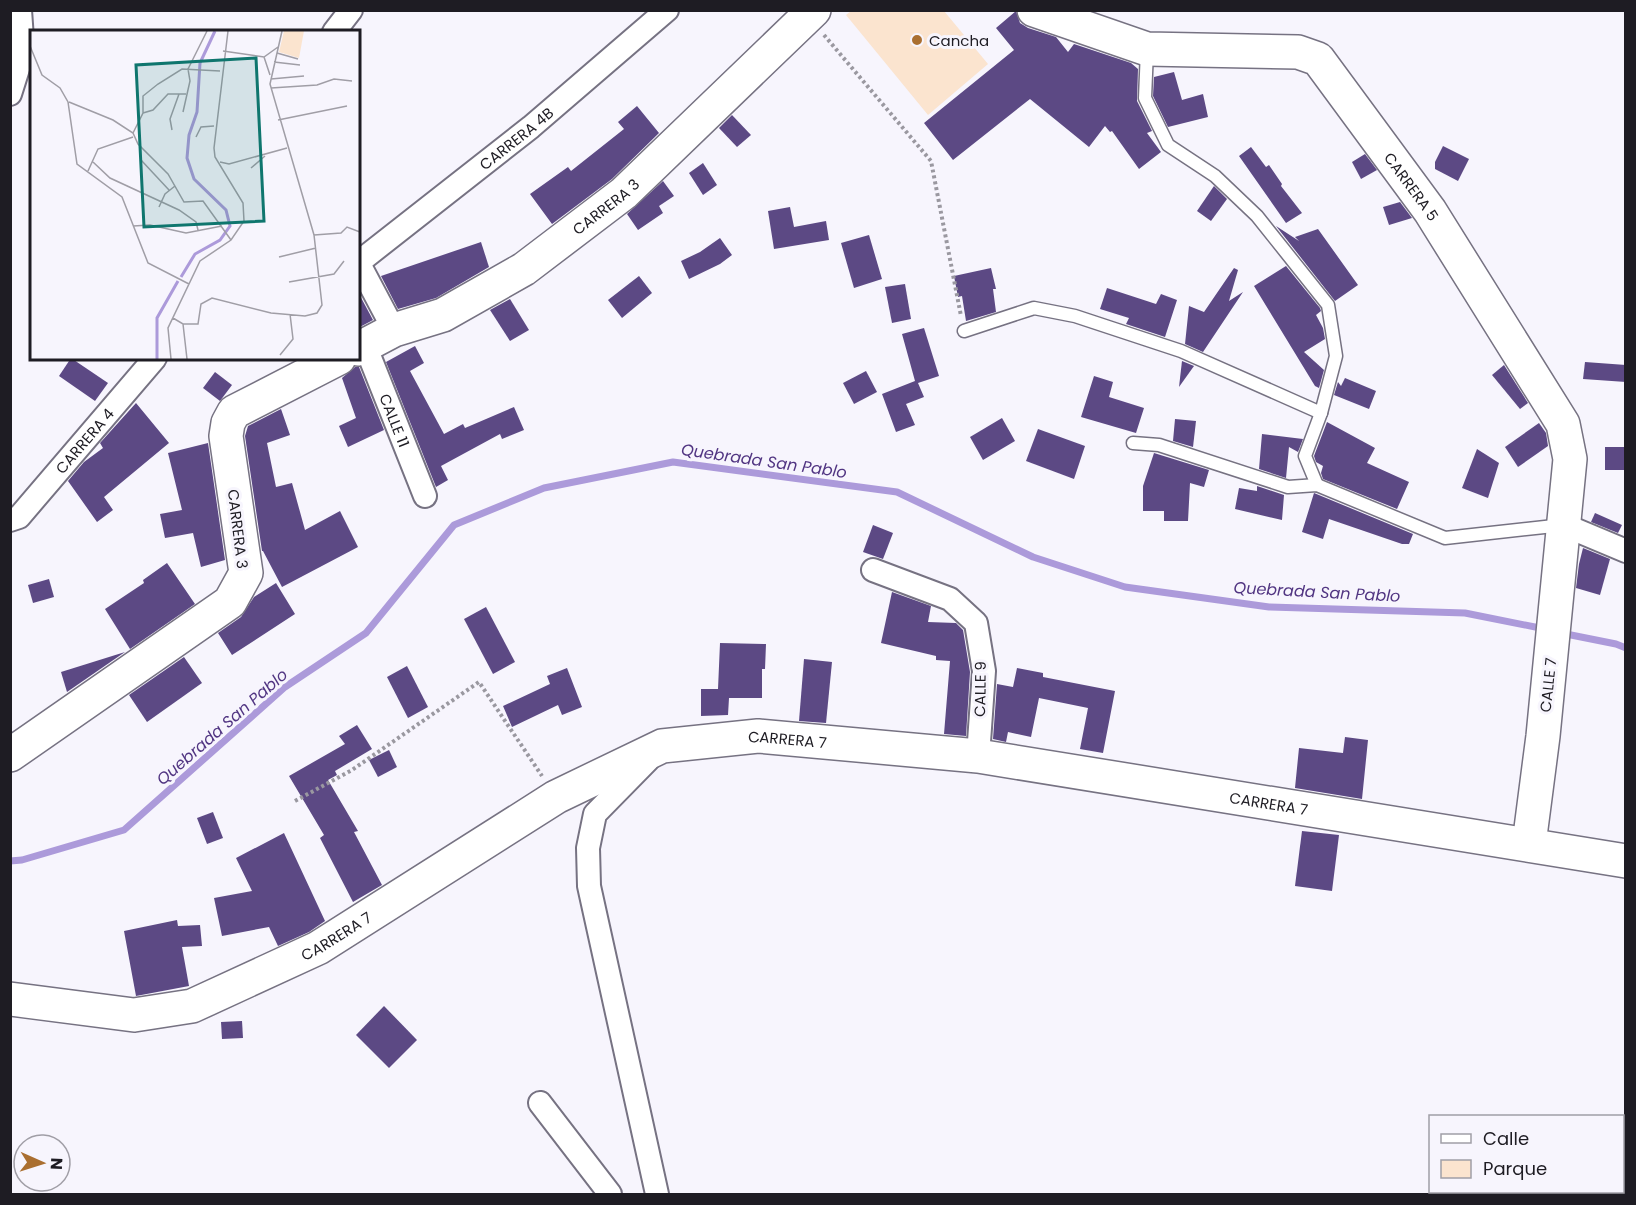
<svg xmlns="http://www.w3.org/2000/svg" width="1636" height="1205" font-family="Poppins,sans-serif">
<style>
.green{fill:#fbe4cf}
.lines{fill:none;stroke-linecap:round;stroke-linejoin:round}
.stream{stroke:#ac9ada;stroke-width:7}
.building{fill:#5c4984}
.lane-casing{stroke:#767282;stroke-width:15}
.street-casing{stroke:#767282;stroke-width:26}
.secondary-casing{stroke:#767282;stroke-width:36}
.path{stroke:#9a98a0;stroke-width:4;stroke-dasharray:3 3;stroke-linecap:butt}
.lane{stroke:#fff;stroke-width:12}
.street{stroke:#fff;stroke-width:22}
.secondary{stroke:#fff;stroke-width:33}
.poi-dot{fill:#aa6f30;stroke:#f7f5fd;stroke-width:2}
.labels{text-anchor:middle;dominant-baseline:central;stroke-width:6;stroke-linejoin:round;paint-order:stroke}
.poi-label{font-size:15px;fill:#1e1c23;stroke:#f7f5fd;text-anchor:start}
.street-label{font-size:15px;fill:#1e1c23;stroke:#f7f5fd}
.water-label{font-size:16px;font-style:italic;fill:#513582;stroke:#f7f5fd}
.inset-river{fill:none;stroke:#ac9ada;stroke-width:3}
.inset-road{fill:none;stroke:#a09ea6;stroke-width:1.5}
.view{fill:#0f766e;fill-opacity:0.15;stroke:#0f766e;stroke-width:3}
.inset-edge{fill:none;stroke:#1e1c23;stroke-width:3}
</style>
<rect width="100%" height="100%" fill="#f7f5fd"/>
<!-- green -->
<path class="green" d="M851,11H944L988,64L928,115L846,15Z"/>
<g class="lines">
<!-- stream -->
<g class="stream">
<path d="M1561,633L1616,644L1626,648"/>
<path d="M10,861L22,860L124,830L285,687L366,633L454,525L544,488L673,462L897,492L1033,557L1125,587L1269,607L1465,613L1545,629"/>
</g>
</g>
<!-- building -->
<g class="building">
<path d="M1016,11L1020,23L1028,28L1056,37L1068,52L1074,44L1131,63L1138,69L1137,101L1152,131L1147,133L1161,152L1139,169L1112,131L1110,132L1105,126L1089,147L1030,99L953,160L924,123L1014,50L996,28Z"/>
<path d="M1174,72L1182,100L1203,94L1208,117L1168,127L1153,96L1154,77Z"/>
<path d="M637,106L659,133L612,179L552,224L530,194L568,167L571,171L624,129L618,122Z"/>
<path d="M732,115L751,135L737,147L719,128Z"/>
<path d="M1443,146L1469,159L1458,181L1435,169V162Z"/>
<path d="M1251,147L1266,167L1269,165L1282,184L1281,186L1302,213L1286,223L1239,156Z"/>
<path d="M1365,154L1377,170L1361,179L1352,162Z"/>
<path d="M703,163L717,185L703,195L689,173Z"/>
<path d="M663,181L674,196L659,206L663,213L638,230L627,214Z"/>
<path d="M1214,186L1227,199L1211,221L1197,211Z"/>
<path d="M1400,202L1412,218L1389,225L1383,207Z"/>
<path d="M790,207L794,227L826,221L829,240L774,249L768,211Z"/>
<path d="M1276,226L1299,241L1295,237L1318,229L1358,285L1335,301Z"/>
<path d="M869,235L882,279L854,288L841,243Z"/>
<path d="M720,238L732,255L720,264L689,279L681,261L700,252Z"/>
<path d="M481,242L489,267L436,298L398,309L381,276Z"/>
<path d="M1286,266L1320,308L1321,311L1316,315L1323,328L1325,339L1304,352L1324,370L1319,388L1315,386L1254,286Z"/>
<path d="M991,268L996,289H993L996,312L966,321L962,296L958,297L954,276Z"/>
<path d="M1234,268L1238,270L1229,301L1243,292L1203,352L1185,344L1189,306L1204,312Z"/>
<path d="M639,276L652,293L622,318L608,300Z"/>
<path d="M905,284L911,319L892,323L885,287Z"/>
<path d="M1107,288L1156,304L1161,294L1177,300L1165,337L1126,324L1129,318L1100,309Z"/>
<path d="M358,292L373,320L358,328Z"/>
<path d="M510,299L529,330L510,341L490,310Z"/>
<path d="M924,328L939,376L918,383L924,397L906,404L915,425L896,432L882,394L915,381L902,334Z"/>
<path d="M415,346L424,363L410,371L444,434L463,424L465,428L514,407L524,430L502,439L500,434L441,466L448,480L436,487L386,362Z"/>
<path d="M71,358L108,383L95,401L59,376Z"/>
<path d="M1182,361L1194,366L1179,387Z"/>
<path d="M1585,362L1626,365V382L1583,379Z"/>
<path d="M1504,365L1528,403L1520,409L1492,375Z"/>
<path d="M355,367H359L384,430L348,447L339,426L356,418L342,378Z"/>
<path d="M866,371L877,392L854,404L843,383Z"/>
<path d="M215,372L232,385L220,401L203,388Z"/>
<path d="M1094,376L1113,382L1109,397L1144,408L1136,433L1081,417Z"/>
<path d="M1345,378L1376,391L1369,409L1334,395L1338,382L1341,386Z"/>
<path d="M136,403L169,443L104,497L113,510L97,522L68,481L84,462L103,448L100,443Z"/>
<path d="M281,409L290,435L267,443L276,487L292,483L305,530L340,511L358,547L282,587L263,551H262L245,436L248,426Z"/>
<path d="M1002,418L1015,441L983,460L970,437Z"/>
<path d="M1175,419L1196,421L1193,447L1173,441Z"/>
<path d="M1327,422L1375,448L1367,463L1409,482L1397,509L1323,479L1321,473L1323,466L1316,462L1314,456Z"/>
<path d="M1539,423L1546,433L1548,446L1518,467L1505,447Z"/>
<path d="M1038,429L1085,446L1074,479L1026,461Z"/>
<path d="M1262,434L1303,439L1298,452L1289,447L1286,478L1259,469Z"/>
<path d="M208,443L225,560L201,567L193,533L165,538L160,514L182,510L168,453Z"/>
<rect x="1605" y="447" width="21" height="23"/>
<path d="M1477,449L1499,463L1488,498L1462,488Z"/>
<path d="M1154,453L1209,470L1204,487L1190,483L1188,521H1164V511H1143V486Z"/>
<path d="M1257,486L1284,495L1282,520L1235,509L1239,488L1257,491Z"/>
<path d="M1314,493L1413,534L1409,544H1402L1329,519L1323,539L1302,532Z"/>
<path d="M1595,513L1622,525L1618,533L1591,522Z"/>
<path d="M873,525L893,533L883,559L863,552Z"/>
<path d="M1583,548L1610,559L1600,595L1576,588L1579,564Z"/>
<path d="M167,563L195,604L130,649L105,609L144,583L143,580Z"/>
<path d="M49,579L54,597L33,603L28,585Z"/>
<path d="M276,583L295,614L232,655L218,633L241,617L254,597Z"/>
<path d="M892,592L931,606L928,622L956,623L963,630L970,672L966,736L944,734L950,661L936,660V656L881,643Z"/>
<path d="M486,607L515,662L493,674L464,619Z"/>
<path d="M720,643L766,644L765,669H762V698H729L728,715L701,716V689H718Z"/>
<path d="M125,652L67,692L61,672Z"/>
<path d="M184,657L202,683L147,722L129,695Z"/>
<path d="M804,659L832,662L826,723L799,721Z"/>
<path d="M407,666L428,707L408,718L387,677Z"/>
<path d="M567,668L582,707L562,715L558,705L512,727L503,706L550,684L547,676Z"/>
<path d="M1017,668L1043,673V677L1115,691L1103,753L1080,749L1088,708L1039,698L1031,737L1008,732L1006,742L993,739L997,684L1013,687Z"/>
<path d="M357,725L372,749L335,771L337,775L328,780L358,831L354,832L382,885L353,902L320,838L324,835L289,776L345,744L339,736Z"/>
<path d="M1345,737L1368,740L1362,799L1295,788L1299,748L1343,753Z"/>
<path d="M389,750L397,767L378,777L369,760Z"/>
<path d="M213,812L223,838L207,844L197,818Z"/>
<path d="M1302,831L1339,835L1332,891L1295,886Z"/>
<path d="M284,833L325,921L309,932L278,946L269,927L222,936L214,898L252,891L236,858Z"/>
<path d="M177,920L178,926L200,925L202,946L182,947L189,986L136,996L124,931Z"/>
<path d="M384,1006L417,1040L389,1068L356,1035Z"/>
<path d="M242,1021L243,1038L222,1039L221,1022Z"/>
</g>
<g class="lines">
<!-- lane casing -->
<g class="lane-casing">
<g id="lane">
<path d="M1147,50L1145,98L1168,145L1215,176L1257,216L1328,305L1336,356L1321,413L1305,456L1317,485"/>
<path d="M964,331L1034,308L1075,316L1181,351L1321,413"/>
<path d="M1133,443L1159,445L1288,487L1317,485L1445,538L1563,525"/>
</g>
</g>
<!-- street casing -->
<g class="street-casing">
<g id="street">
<path d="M334,32L351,10"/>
<path d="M10,94L23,53L20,10"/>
<path d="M358,262L394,330"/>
<path id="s1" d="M359,262L531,127L667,10"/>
<path id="s2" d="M365,345L425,496"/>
<path id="s3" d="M10,520L19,517L155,358"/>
<path d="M1564,525L1626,551"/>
<path d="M873,570L950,599L976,623L984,671L978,756"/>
<path d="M648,760L595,814L588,848L589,886L657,1194"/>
<path d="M540,1103L610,1194"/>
</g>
</g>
<!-- secondary casing -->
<g class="secondary-casing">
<g id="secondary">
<path id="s4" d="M1034,10L1147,49L1298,52L1318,59L1430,211L1563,424L1570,459L1543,736L1529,844"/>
<path id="s5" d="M358,349L394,330L443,315L524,269L624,193L814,10"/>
<path d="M10,755L230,602L246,573L226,436L228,423L234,412L339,358"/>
<path id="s6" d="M10,999L134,1015L192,1006L318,948L556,797L662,746L758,736L978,756L1626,861"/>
</g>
</g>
<!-- path -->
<g class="path">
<path d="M824,35L931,161L961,316"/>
<path d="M295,801L352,770L479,682L542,776"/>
</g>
<!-- lane -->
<use href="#lane" class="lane"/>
<!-- street -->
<use href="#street" class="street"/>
<!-- secondary -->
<use href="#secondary" class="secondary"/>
</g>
<!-- markers -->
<circle class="poi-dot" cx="917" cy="40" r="6"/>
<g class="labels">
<!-- poi labels -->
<g class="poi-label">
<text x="929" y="40">Cancha</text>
</g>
<!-- street labels -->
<g class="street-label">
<text stroke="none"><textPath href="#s1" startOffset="200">CARRERA 4B</textPath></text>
<text stroke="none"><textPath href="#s4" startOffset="450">CARRERA 5</textPath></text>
<text stroke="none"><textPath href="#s5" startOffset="288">CARRERA 3</textPath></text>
<text stroke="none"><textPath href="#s2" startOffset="81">CALLE 11</textPath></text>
<text stroke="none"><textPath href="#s3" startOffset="110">CARRERA 4</textPath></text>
<text transform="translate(238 529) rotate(83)">CARRERA 3</text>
<text transform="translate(1548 685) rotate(-84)">CALLE 7</text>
<text transform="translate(980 689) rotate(-89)">CALLE 9</text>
<text stroke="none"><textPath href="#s6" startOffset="848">CARRERA 7</textPath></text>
<text stroke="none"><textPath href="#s6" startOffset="1334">CARRERA 7</textPath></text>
<text stroke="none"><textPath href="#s6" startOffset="344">CARRERA 7</textPath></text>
</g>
<!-- water labels -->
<g class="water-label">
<text transform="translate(764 461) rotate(8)">Quebrada San Pablo</text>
<text transform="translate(1317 592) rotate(3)">Quebrada San Pablo</text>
<text transform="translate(222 727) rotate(-41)">Quebrada San Pablo</text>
</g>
</g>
<!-- overview -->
<g transform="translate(30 30)">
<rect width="330" height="330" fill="#f7f5fd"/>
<path d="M254,1H274L269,28L249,22Z" fill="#fbe4cf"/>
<path class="inset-river" d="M151,247L165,224L190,210L200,196L196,180L164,149L157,128L159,105L167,82L170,33L185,1M127,329V288L148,251"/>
<path class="inset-road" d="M0,16L12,45L30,58L38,72L47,134L92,167L118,233L159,254M193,21L234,27L248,17M247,23L268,29M234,27L240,45M244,32L270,35M241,49L274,46M241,58L287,55L304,49L322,51M39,72L83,90L103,103L108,114L138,144L154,172L173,171L201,210M153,82L160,51L158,39L177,1M113,83L123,80L138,64H156M248,90L317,76M142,100L140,89L149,64M103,103L113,83V66L128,54L152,39L190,41M166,107L171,97L184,96M111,130L139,160M63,132L80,148L149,180L166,192L168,200M190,132L199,134L257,118M221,138L235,126M58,141L68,119L103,107M129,177L135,164L145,156M103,196L120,195L156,203L192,196M284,205L311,203L317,197L330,202M249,227L286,218M259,252L304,244L314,231M143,288L153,294H168L171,274L182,268L241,283L275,286L287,283L292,275L284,205L240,54L252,1M153,294L157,329M250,325L263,309L260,284M141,329L138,298L170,231L201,210L214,191L213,173L185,127L184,118L198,1"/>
<path class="view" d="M226,28L234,191L114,197L106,35Z"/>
<rect width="330" height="330" class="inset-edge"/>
</g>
<!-- border -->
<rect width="1636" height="1205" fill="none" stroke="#1e1c23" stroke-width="24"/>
<!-- legend -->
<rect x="1429" y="1115" width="195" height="78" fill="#f7f5fd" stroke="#a09ea6" stroke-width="1.5"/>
<rect x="1441" y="1134" width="30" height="9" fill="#ffffff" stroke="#a09ea6" stroke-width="1.5"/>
<text x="1483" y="1145" font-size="18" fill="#1e1c23">Calle</text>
<rect x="1441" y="1160" width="30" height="18" fill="#fbe4cf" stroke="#a09ea6" stroke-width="1.5"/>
<text x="1483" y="1175" font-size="18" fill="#1e1c23">Parque</text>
<!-- north arrow -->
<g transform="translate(42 1163) rotate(93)"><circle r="28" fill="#f7f5fd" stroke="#a09ea6" stroke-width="1.5"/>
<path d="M0-4.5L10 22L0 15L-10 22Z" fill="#aa6f30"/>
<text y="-9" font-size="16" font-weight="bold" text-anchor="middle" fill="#1e1c23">N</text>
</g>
</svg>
